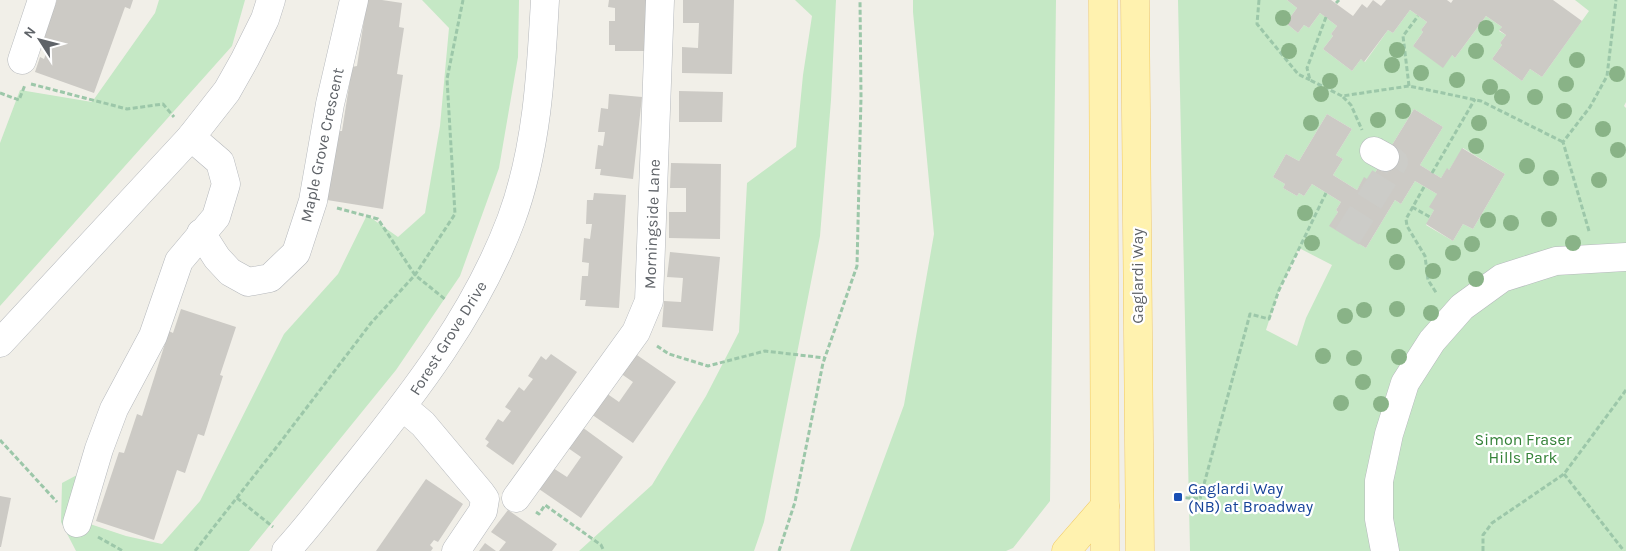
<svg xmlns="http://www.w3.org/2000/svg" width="1626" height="551" font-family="Karla,sans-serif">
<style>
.green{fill:#c5e8c5;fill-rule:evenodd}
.building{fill:#cccac5}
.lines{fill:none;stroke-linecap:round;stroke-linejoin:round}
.minor-tunnel{stroke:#ccccc8;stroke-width:28;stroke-dasharray:28 14;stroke-linecap:butt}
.minor-casing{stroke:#b5b8bc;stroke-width:29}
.major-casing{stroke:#f2c960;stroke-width:29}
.path{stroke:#9cc7a9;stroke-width:3;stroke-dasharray:5 2.5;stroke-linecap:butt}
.minor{stroke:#fff;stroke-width:28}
.major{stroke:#fff2af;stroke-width:28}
.tree{fill:#89b387}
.transit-dot{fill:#1a4fb4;stroke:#fff;stroke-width:2}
.labels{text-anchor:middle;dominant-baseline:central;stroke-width:4.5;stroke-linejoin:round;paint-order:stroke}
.street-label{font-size:16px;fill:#5f6368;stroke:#fff}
.park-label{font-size:16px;fill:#348238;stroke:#fff}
.transit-label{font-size:16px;fill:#164399;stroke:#fff;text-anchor:start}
</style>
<rect width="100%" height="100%" fill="#f1efe8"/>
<!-- green -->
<g class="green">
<path d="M159,0H245L232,46L0,306V143L20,90L92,102L155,13Z"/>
<path d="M422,0H519L518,57L499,168L460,276L396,370L249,551H76L61,522L62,483L92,467L87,523L126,536L162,544L200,501L284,334L338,274L367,215L398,237L425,213L440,126L449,28Z"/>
<path d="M795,0H836L831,100L820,236L764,522L754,551H579L652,485L706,396L739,332L747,183L796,147L803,75L812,16Z"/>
<path d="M913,0H1056L1050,501L1013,548L1006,551H850L904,405L934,234L913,12Z"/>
<path d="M1178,0H1287L1297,8L1286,23L1298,33L1304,25L1309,28L1320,13L1337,26L1331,34L1333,36L1323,49L1352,71L1361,59L1365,62L1388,30L1393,33L1410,10L1427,22L1421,30L1423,32L1413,46L1452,55L1455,58L1486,16L1502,27L1499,31L1506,35L1500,43L1502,45L1492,59L1522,81L1530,69L1542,77L1589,11L1575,0H1626V102L1624,106L1626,108V551H1190ZM1414,109L1443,127L1420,165L1441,178L1447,169L1449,170L1463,148L1505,174L1473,229L1463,224L1453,241L1426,225L1434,210L1437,194L1415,181L1401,204L1395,200L1366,248L1330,226L1338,212L1336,210L1341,202L1312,184L1304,196L1299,193L1297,196L1283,188L1285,184L1273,177L1286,154L1299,161L1327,114L1352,129L1336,155L1343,159L1333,175L1357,190L1364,178L1370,181ZM1299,248L1332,265L1306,318L1297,346L1266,330L1279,290Z"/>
</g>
<!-- building -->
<g class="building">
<path d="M57,0H133L130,9L125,7L94,93L35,72L40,57L44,59L47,51L40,48Z"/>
<path d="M367,0H382L402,3L399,27L404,28L397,74L403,75L383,209L327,200L338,131H342L352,67L357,66Z"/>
<path d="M609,0H648V51H615V45H609V21H615V8L608,7Z"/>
<path d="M683,0H734L732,74L682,73V47L698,48L699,23H683Z"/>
<path d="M1287,0H1331L1353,16L1362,4L1367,8L1373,0L1381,6L1386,0H1447L1451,3L1453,0H1553L1582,21L1542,77L1530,69L1522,81L1492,59L1502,45L1500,43L1506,35L1499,30L1502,27L1486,16L1455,58L1452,55L1443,68L1413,46L1423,32L1421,30L1427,22L1410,10L1393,33L1388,30L1364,62L1361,59L1352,71L1323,49L1333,36L1331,34L1337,26L1320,13L1309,28L1304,25L1298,33L1286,23L1297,8Z"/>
<path d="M679,91L723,92L722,122H679Z"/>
<path d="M609,94L642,97L633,179L600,175L601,169H595L598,145L603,146L605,132H598L601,108L608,109Z"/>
<path d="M1414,109L1443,127L1420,165L1441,178L1447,168L1449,170L1462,148L1505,174L1473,229L1463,224L1453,241L1426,224L1434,210L1429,207L1437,194L1415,181L1401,204L1395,200L1366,248L1329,226L1338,212L1336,210L1341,202L1312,184L1304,196L1299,193L1297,196L1283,188L1285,184L1273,177L1286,154L1299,161L1327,114L1352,129L1336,155L1343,159L1333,175L1357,190L1364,177L1370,181Z"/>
<path d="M671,163L721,164L720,239L669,238V212H686V188H670Z"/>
<path d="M594,193L626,195L619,308L585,306L586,300H580L582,276H588L589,263L582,262L584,238L590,239L592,224H586L587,200H593Z"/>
<path d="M670,252L720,257L713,331L662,327L664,301L681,302L683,278L667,277Z"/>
<path d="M181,309L236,327L220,375L223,376L204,436L198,434L185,473L177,470L154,540L96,521L119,452L124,453L137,414L142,416L169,331L173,333Z"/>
<path d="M634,353L676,382L633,443L591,414L606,393L619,402L633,382L620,373Z"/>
<path d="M551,354L577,372L513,465L486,446L489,442L485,439L498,419L503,422L511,411L505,407L519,387L524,391L533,379L528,376L541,356L546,360Z"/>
<path d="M582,427L623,457L581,518L539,489L553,468L567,477L581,457L568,448Z"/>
<path d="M426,479L463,504L438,542L434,540L430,545L433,548L431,551H376Z"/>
<path d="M0,496L11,498L1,547H0Z"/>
<path d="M508,510L557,544L552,551H499L506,542L491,532Z"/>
<path d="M485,543L496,551H479Z"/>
</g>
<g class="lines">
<!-- minor-tunnel -->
<path class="minor-tunnel" d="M1347,237L1394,162L1385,157"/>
<!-- minor casing -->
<g class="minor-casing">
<g id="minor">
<path d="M22,60L42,0"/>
<path d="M1374,151L1385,157"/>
<path d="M201,233L217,258L230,272L248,282L270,278L296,253L313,201L330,104L354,0"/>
<path d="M0,343L191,137L227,91L245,59L265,19L271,0"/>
<path d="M403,407L423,424L480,492L485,499L483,511L456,551"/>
<path d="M516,498L636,332L649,301L660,0"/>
<path d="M77,523L99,449L114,409L153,336L179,261L216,217L226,184L220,162L191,137"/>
<path d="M286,551C310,525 331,496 353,469C415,392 476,313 511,220C537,150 541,74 545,0"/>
<path d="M1385,551L1379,519V481L1389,434L1405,383L1432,341L1462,307L1502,278L1556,261L1626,257"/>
</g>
</g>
<!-- major casing -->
<g class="major-casing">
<g id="major">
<path d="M1103,0L1105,551"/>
<path d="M1135,0L1140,551"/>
<path d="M1066,551L1105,506"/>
</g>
</g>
<!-- path -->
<g class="path">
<path d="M1259,0L1257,24L1298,74L1310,80"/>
<path d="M1336,3L1339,0"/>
<path d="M1326,17L1307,68L1310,80L1342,96L1409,86L1481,101L1563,142"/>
<path d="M31,84L127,109L163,104L174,117"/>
<path d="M1409,86L1403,36L1418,16"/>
<path d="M0,93L19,100L25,85"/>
<path d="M1343,97L1351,105L1362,130"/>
<path d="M1432,173L1475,99"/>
<path d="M1424,187L1406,219L1407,226L1425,256L1428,280L1437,294"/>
<path d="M1412,207L1430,217"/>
<path d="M337,208L378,219L415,275L446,300"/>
<path d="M1589,231L1563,142L1590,107L1607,76L1616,0"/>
<path d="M657,346L669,354L708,366L765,351L825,358"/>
<path d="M0,440L57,502"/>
<path d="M1564,474L1624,551"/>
<path d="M1178,497L1200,499L1250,314L1269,319L1279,290L1326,193"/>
<path d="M237,498L273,527"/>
<path d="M536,512L539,514L545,505L601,545L604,551"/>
<path d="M98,537L123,551"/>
<path d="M195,551L279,444L371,323L415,275L455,214L447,79L463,0"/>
<path d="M779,551L795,502L823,363L857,266L861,97L860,0"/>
<path d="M1483,551V535L1492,523L1564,474L1626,390"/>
</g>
<!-- minor -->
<use href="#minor" class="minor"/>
<!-- major -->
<use href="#major" class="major"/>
</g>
<!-- trees -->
<g class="tree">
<circle cx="1283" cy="18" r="8"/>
<circle cx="1486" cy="28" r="8"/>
<circle cx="1397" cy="50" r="8"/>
<circle cx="1289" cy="51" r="8"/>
<circle cx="1476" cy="51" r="8"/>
<circle cx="1577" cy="60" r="8"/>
<circle cx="1392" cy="65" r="8"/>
<circle cx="1421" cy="73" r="8"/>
<circle cx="1617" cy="74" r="8"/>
<circle cx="1457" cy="80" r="8"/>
<circle cx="1330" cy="81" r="8"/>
<circle cx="1566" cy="84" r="8"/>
<circle cx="1490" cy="87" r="8"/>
<circle cx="1321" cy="94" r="8"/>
<circle cx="1502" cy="97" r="8"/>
<circle cx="1535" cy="97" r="8"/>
<circle cx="1403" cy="111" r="8"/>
<circle cx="1564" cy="111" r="8"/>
<circle cx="1378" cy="120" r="8"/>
<circle cx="1311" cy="123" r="8"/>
<circle cx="1479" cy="123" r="8"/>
<circle cx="1603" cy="129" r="8"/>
<circle cx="1476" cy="146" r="8"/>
<circle cx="1618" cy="150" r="8"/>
<circle cx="1527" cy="166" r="8"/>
<circle cx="1551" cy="178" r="8"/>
<circle cx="1599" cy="180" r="8"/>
<circle cx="1305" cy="213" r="8"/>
<circle cx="1549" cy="219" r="8"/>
<circle cx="1488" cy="220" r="8"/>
<circle cx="1511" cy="223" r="8"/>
<circle cx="1394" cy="236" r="8"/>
<circle cx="1312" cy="243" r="8"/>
<circle cx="1573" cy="243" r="8"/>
<circle cx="1472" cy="244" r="8"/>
<circle cx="1453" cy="253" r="8"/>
<circle cx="1397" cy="262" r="8"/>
<circle cx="1433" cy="271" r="8"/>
<circle cx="1476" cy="279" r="8"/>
<circle cx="1397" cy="309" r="8"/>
<circle cx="1364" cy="310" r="8"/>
<circle cx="1431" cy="313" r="8"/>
<circle cx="1345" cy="316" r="8"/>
<circle cx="1323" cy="356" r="8"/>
<circle cx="1399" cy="357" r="8"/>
<circle cx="1354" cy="358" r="8"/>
<circle cx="1363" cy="382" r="8"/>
<circle cx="1341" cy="403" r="8"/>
<circle cx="1381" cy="404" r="8"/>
</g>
<!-- markers -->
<rect class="transit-dot" x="1173" y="492" width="10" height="10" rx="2.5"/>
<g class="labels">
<!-- street labels -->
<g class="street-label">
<text transform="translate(322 145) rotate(-78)">Maple Grove Crescent</text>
<text transform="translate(652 224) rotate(-88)">Morningside Lane</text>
<text transform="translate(1137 276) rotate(-90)">Gaglardi Way</text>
<text transform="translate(448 338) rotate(-58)">Forest Grove Drive</text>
</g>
<!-- park labels -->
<g class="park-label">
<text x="1523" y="439">Simon Fraser<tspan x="1523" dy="18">Hills Park</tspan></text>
</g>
<!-- transit labels -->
<g class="transit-label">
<text x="1188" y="488">Gaglardi Way<tspan x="1188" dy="18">(NB) at Broadway</tspan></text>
</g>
</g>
<!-- north arrow -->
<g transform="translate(40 40) rotate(306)" stroke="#ffffff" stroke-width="4" paint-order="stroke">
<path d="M0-4L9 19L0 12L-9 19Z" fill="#5f6368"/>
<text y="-8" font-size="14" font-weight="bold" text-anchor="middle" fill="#5f6368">N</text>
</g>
</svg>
